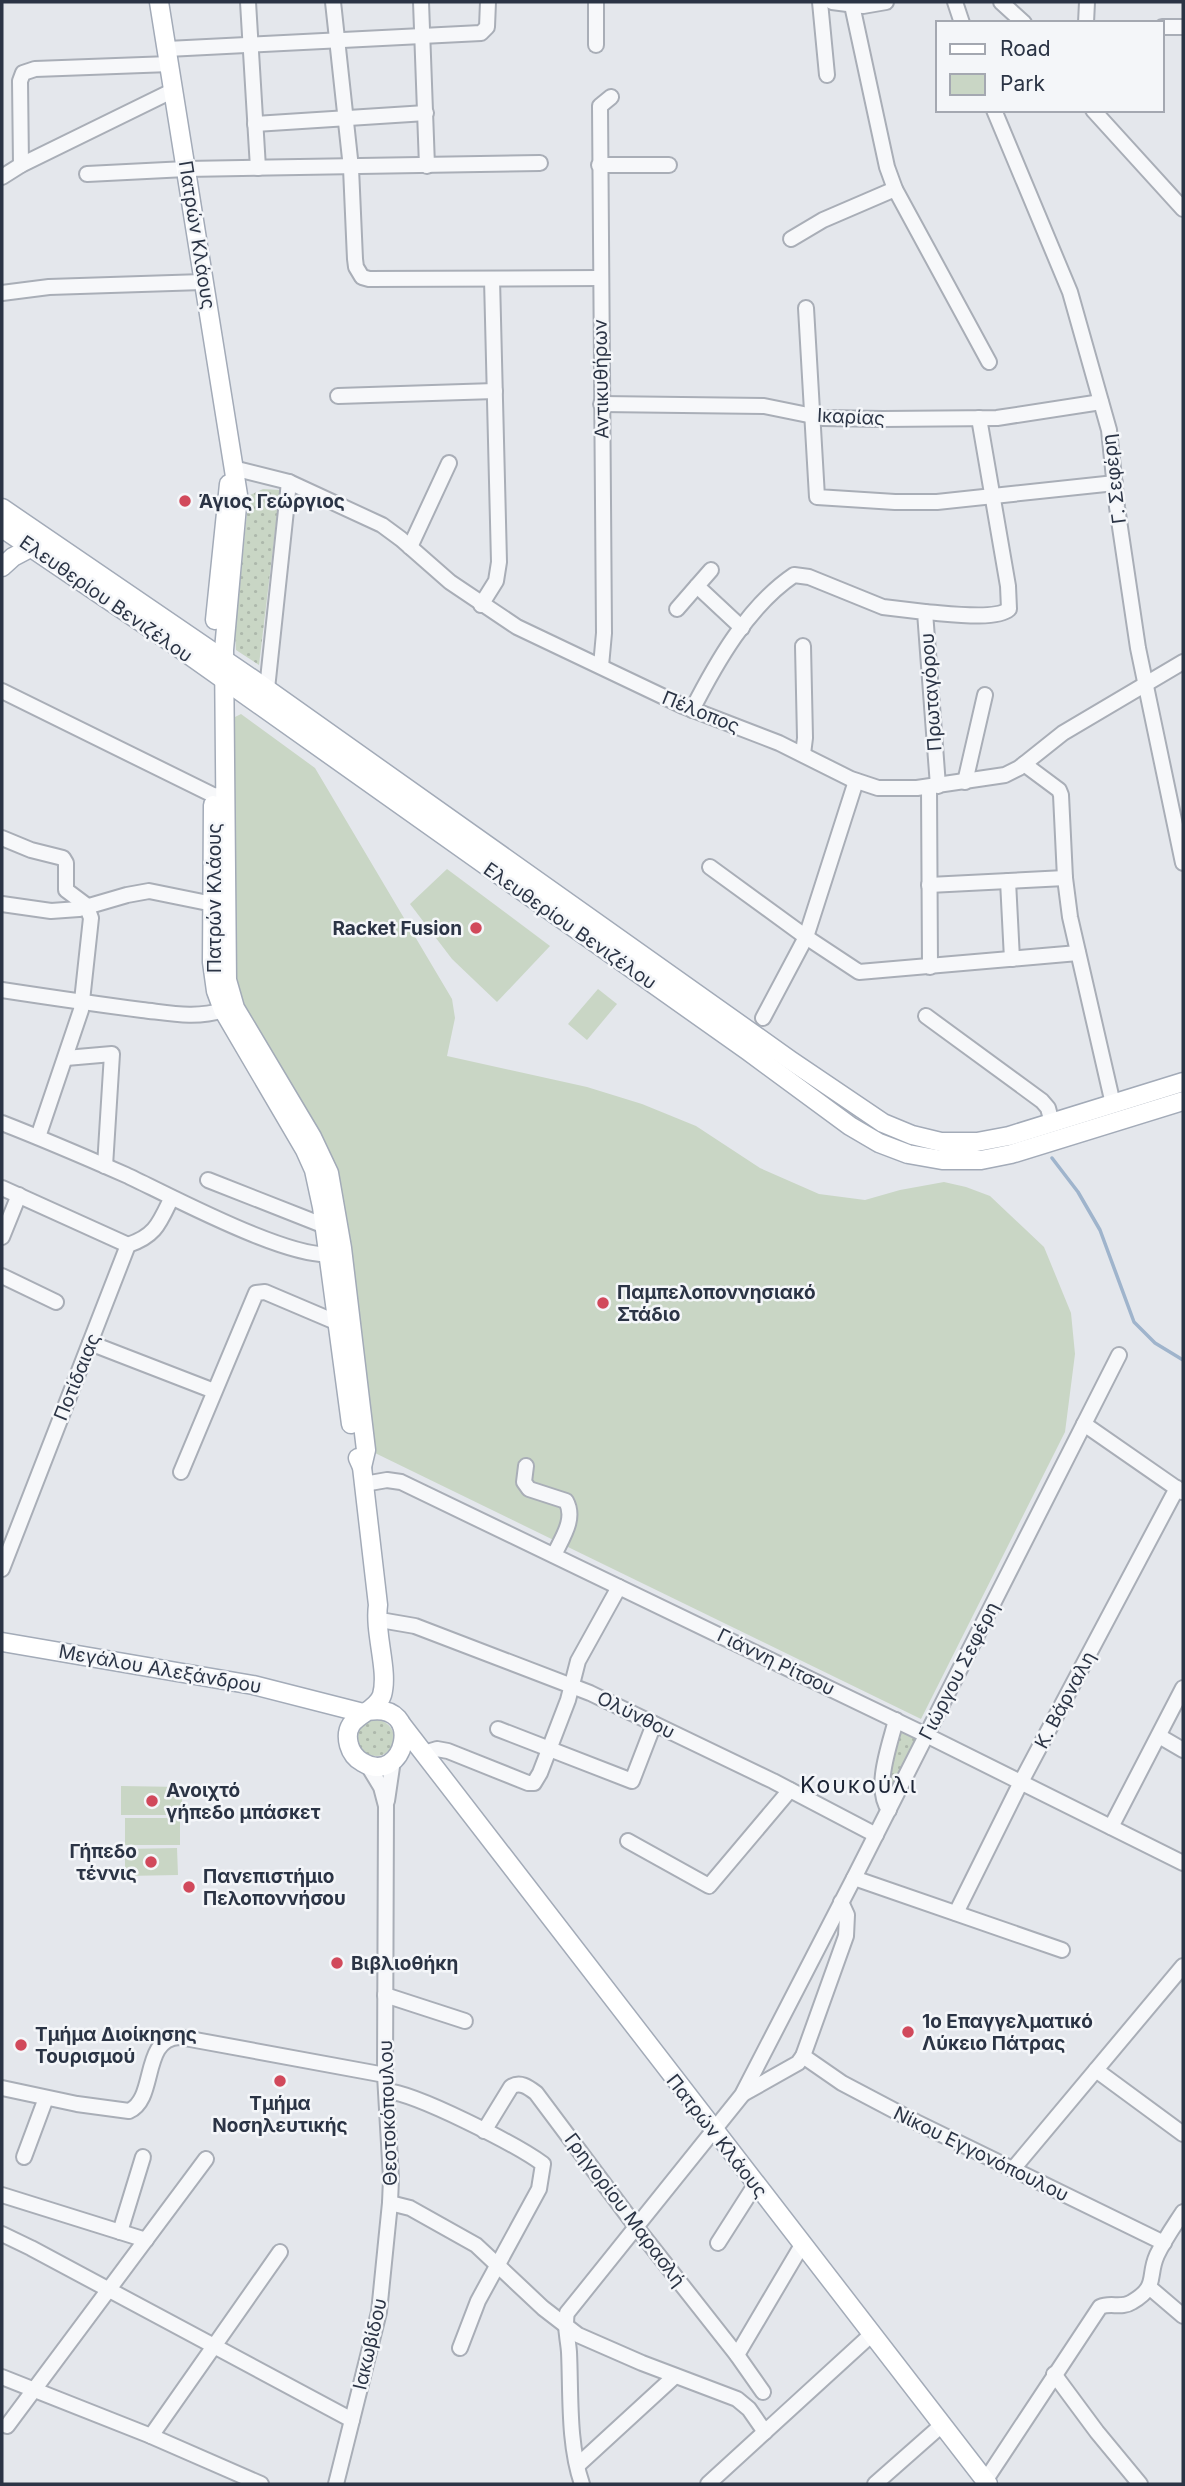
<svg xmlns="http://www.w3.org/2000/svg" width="1185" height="2486" font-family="Inter,sans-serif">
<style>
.green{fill:url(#green-dots)}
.pitch{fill:#c9d6c5}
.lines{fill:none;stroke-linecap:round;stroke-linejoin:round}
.stream{stroke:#9fb4cc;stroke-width:3.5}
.minor-casing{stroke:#a9aeb7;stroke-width:18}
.major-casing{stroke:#a3abb8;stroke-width:21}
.minor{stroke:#f7f8fa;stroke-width:14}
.major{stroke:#fff;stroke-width:18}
.poi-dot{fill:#d1495b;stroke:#f4f6f9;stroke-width:2.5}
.labels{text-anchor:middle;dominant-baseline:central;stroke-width:5;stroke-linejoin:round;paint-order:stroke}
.street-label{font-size:19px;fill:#2b3445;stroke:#f4f6f9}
.poi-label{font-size:19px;font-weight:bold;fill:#2b3445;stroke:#f4f6f9;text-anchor:start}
.quarter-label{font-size:23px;letter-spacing:2px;fill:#1d2536;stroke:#f4f6f9}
</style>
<defs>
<pattern id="green-dots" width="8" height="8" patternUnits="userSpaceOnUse" patternTransform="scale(1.75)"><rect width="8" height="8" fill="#c9d6c5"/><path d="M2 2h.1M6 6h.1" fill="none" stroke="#adb8ab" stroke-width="1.8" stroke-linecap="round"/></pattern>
</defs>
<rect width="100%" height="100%" fill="#e4e7ec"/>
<!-- green -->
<g class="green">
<path d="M263,489L280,490L259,665L236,650L235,634L248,503L250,495Z"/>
<path d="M896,1720L926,1735L885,1805Z"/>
<circle cx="376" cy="1738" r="18"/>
</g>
<!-- pitch -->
<g class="pitch">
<path d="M241,714L315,768L452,999L455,1018L447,1056L587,1087L642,1104L696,1126L760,1168L819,1194L865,1200L900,1190L944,1182L966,1187L990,1196L1044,1247L1071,1313L1075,1354L1065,1432L921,1719L375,1453L340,1179L319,1134L246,1009L235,975V717Z"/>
<path d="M447,869L550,946L497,1002L452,959L410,904Z"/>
<path d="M598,989L617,1004L587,1040L568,1024Z"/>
<path d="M121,1786L182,1787V1815H121Z"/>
<rect x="125" y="1818" width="55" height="27"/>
<path d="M177,1848L178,1875L125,1876V1849Z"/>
</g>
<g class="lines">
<!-- stream -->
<path class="stream" d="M1052,1158L1078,1192L1100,1230L1134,1322L1155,1343L1183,1360"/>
<!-- minor casing -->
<g class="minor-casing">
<g id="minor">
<path d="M248,2L258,168"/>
<path d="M333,2L351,168L355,259L356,267L362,277L369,279L600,278"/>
<path d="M421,2L427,166"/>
<path d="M596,2V45"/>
<path d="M820,2L827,75"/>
<path d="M832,2L863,6L886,2"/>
<path d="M955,2L962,23"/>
<path d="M1001,2L1024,23"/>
<path d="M852,5L887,167L895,189L989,362"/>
<path d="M1086,23L1087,2"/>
<path d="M1162,27H1183"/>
<path d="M167,49L481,33L487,27L488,2"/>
<path d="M994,110L1070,292L1109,430L1117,507L1138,648L1183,863"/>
<path d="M1093,110L1183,209"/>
<path d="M255,124L426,113"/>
<path d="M21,165L20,81L23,73L35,69L170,64"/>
<path d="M599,165H669"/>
<path d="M87,174L186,169L540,163"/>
<path d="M2,177L21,165L174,90"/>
<path d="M791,239L823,220L895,189"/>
<path d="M2,293L49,287L203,282"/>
<path d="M806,308L817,497L895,502H937L1115,483"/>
<path d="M338,396L495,391"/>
<path d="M601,404L764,406L823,418L883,419L997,418L1101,402"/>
<path d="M233,468L289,482L382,525L401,539L450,582L517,627L683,706L779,743L851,779L878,788H917L1005,775L1019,768L1063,733L1183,662"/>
<path d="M410,547L449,463"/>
<path d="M711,570L697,586L742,628"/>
<path d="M481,605L496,581L499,562L492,279"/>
<path d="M677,609L697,586"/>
<path d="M925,612C944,613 996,621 1009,609L1008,586L979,418"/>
<path d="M803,646L805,738L803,754"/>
<path d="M601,666L604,633L600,106L611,97"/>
<path d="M267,689L289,482"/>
<path d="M2,691L213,795L225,796"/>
<path d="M692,710C716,663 748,606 794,575L809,577L883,607L925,612L938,786"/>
<path d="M1024,764L1059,790L1061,795L1065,878L1070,917L1113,1104"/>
<path d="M965,782L985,695"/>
<path d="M929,787L930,967"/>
<path d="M2,838L31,850L63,858L66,863V890L86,905L91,918L81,1010L38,1137"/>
<path d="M710,867L806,937L859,972L1078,953"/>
<path d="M1008,881L1012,959"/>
<path d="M929,885L1065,878"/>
<path d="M2,904L51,911L79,909L127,895L149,891L213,904"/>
<path d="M2,990C48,997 95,1004 142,1010C169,1013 196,1019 223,1010"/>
<path d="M926,1016L1042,1101L1048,1108L1052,1123"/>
<path d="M763,1018L806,937L856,781"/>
<path d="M66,1058L112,1054L105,1166"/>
<path d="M2,1123C43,1139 85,1157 126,1175C165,1193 298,1265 336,1253"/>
<path d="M208,1180L325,1226"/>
<path d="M2,1188L128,1245"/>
<path d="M2,1237L19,1195"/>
<path d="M2,1276L56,1302"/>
<path d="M90,1343L214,1391"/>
<path d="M1084,1424L1182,1492"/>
<path d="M526,1466L524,1482L529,1489L566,1501C576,1519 562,1538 554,1555"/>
<path d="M181,1472L256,1293L265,1292L338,1323"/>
<path d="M364,1484L387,1480L401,1482L926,1735L1183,1863"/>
<path d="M2,1569L128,1245C155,1236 159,1224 171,1199"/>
<path d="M386,1621L415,1626L590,1693L773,1781L876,1835"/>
<path d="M498,1729L632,1781L654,1724"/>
<path d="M1159,1736L1183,1750"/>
<path d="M424,1753L437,1749L448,1751L528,1783H534L540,1773L568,1700L578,1661L619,1587"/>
<path d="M387,1801L393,1760"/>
<path d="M889,1810C873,1788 890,1744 896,1720"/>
<path d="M1111,1827L1183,1688"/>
<path d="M628,1841L709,1886L790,1790"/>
<path d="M854,1878L1062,1950"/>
<path d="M956,1913L1021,1782L1177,1488"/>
<path d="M385,1995L465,2021"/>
<path d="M803,2056L842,2083L916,2122L1164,2243"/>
<path d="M1096,2070L1183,2134"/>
<path d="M2,2088L77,2104L129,2111C157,2099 141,2039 179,2037L385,2075"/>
<path d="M386,2091C416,2093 517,2145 543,2164L539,2189L478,2301L460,2348"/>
<path d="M743,2094L798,2063L803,2056L846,1936L847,1915L841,1902"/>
<path d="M484,2131L511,2087C520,2081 528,2087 536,2093L637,2228L737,2355L763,2392"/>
<path d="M24,2157L46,2098"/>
<path d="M1013,2169L1183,1966"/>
<path d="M2,2195L146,2240"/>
<path d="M390,2203L410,2208L476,2245L543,2308L578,2335L642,2363L737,2399L749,2409L765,2432"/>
<path d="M120,2232L143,2157"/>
<path d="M2,2234L31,2248L352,2420"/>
<path d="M718,2243L755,2185"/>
<path d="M1149,2287L1183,2316"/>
<path d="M737,2355L802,2245"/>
<path d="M1054,2374L1097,2432L1140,2484"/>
<path d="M2,2377L151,2436L261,2484"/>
<path d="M7,2426L206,2159"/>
<path d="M151,2436L280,2252"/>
<path d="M578,2465L675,2376"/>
<path d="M985,2481L1100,2307C1111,2302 1121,2309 1132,2302C1159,2286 1147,2277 1157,2255C1164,2240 1174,2226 1183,2212"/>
<path d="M336,2484L379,2312L390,2203L391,2178L385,2075L386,1806L381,1787L367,1764"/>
<path d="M582,2484C568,2444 571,2394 569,2352C568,2338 564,2326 567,2313L742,2095L854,1878L1119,1355"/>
<path d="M708,2484L872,2334"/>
<path d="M875,2484L943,2424"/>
</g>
</g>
<!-- major casing -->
<g class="major-casing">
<g id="major">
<path d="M159,2L238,495L224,650L227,980L235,1008L312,1137L329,1173L342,1248L366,1450L362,1467"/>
<path d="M2,508L254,680L790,1060L883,1123L912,1135L941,1142H977L1009,1136L1183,1082"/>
<path d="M2,528L175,645L748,1051L850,1126L879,1143L908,1154L942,1160H981L1011,1154L1183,1101"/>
<path d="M2,567L13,557L32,547"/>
<path d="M215,620L229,484"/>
<path d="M213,805L212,962L216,991L223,1010L305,1150L314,1170L322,1207L351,1424"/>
<path d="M358,1458L362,1467L378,1605C374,1633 389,1671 382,1695C375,1716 341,1714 349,1745C351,1752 355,1758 362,1762C405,1788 426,1701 368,1711"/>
<path d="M2,1642L253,1685L363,1713"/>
<path d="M402,1725L988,2484"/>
</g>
</g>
<!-- minor -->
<use href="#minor" class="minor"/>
<!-- major -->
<use href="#major" class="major"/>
</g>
<!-- markers -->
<g class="poi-dot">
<circle cx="185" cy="501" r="7"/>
<circle cx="476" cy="928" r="7"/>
<circle cx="603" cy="1303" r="7"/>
<circle cx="152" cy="1801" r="7"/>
<circle cx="151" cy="1862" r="7"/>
<circle cx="189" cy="1887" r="7"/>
<circle cx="337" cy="1963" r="7"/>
<circle cx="908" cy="2032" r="7"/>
<circle cx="21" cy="2045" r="7"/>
<circle cx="280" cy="2081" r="7"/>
</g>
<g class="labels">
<!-- street labels -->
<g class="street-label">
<text transform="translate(197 235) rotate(81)">Πατρών Κλάους</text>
<text transform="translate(601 379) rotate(-91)">Αντικυθήρων</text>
<text transform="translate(851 417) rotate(3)">Ικαρίας</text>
<text transform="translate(1114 479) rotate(-97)">Γ. Σεφέρη</text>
<text transform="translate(106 599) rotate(35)">Ελευθερίου Βενιζέλου</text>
<text transform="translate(931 692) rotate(-94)">Πρωταγόρου</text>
<text transform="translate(701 712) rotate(22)">Πέλοπος</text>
<text transform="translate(214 898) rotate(-90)">Πατρών Κλάους</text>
<text transform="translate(570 926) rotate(35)">Ελευθερίου Βενιζέλου</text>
<text transform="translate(77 1377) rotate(-68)">Ποτίδαιας</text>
<text transform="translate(776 1662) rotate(26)">Γιάννη Ρίτσου</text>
<text transform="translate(160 1669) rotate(10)">Μεγάλου Αλεξάνδρου</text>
<text transform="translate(959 1671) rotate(-63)">Γιώργου Σεφέρη</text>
<text transform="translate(1065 1700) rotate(-62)">Κ. Βάρναλη</text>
<text transform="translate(636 1715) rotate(26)">Ολύνθου</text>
<text transform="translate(388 2113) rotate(-92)">Θεοτοκόπουλου</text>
<text transform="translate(717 2136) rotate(52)">Πατρών Κλάους</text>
<text transform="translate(981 2154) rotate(26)">Νίκου Εγγονόπουλου</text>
<text transform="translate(625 2210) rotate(53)">Γρηγορίου Μαρασλή</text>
<text transform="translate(370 2344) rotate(-77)">Ιακωβίδου</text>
</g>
<!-- poi labels -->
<g class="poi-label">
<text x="199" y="501">Άγιος Γεώργιος</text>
<text x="462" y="928" text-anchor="end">Racket Fusion</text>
<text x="617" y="1292">Παμπελοποννησιακό<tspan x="617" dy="22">Στάδιο</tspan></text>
<text x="166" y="1790">Ανοιχτό<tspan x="166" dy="22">γήπεδο μπάσκετ</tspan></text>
<text x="137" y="1851" text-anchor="end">Γήπεδο<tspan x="137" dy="22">τέννις</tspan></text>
<text x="203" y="1876">Πανεπιστήμιο<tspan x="203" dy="22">Πελοποννήσου</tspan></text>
<text x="351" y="1963">Βιβλιοθήκη</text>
<text x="922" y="2021">1o Επαγγελματικό<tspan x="922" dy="22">Λύκειο Πάτρας</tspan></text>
<text x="35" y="2034">Τμήμα Διοίκησης<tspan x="35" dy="22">Τουρισμού</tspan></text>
<text x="280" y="2103" text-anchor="middle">Τμήμα<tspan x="280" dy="22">Νοσηλευτικής</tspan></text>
</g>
<!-- quarter labels -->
<g class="quarter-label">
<text x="859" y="1785">Κουκούλι</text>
</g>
</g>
<!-- border -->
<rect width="1185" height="2486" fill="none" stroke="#2b3445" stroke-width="7"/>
<!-- legend -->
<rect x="936" y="21" width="228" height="91" fill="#f4f6f9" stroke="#a4a8b1" stroke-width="2"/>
<rect x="950" y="44" width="35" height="10" fill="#ffffff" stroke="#a4a8b1" stroke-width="2"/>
<text x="1000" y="56" font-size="21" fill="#2b3445">Road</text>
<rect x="950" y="74" width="35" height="21" fill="#c9d6c5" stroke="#a4a8b1" stroke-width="2"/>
<text x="1000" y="91" font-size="21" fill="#2b3445">Park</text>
</svg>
